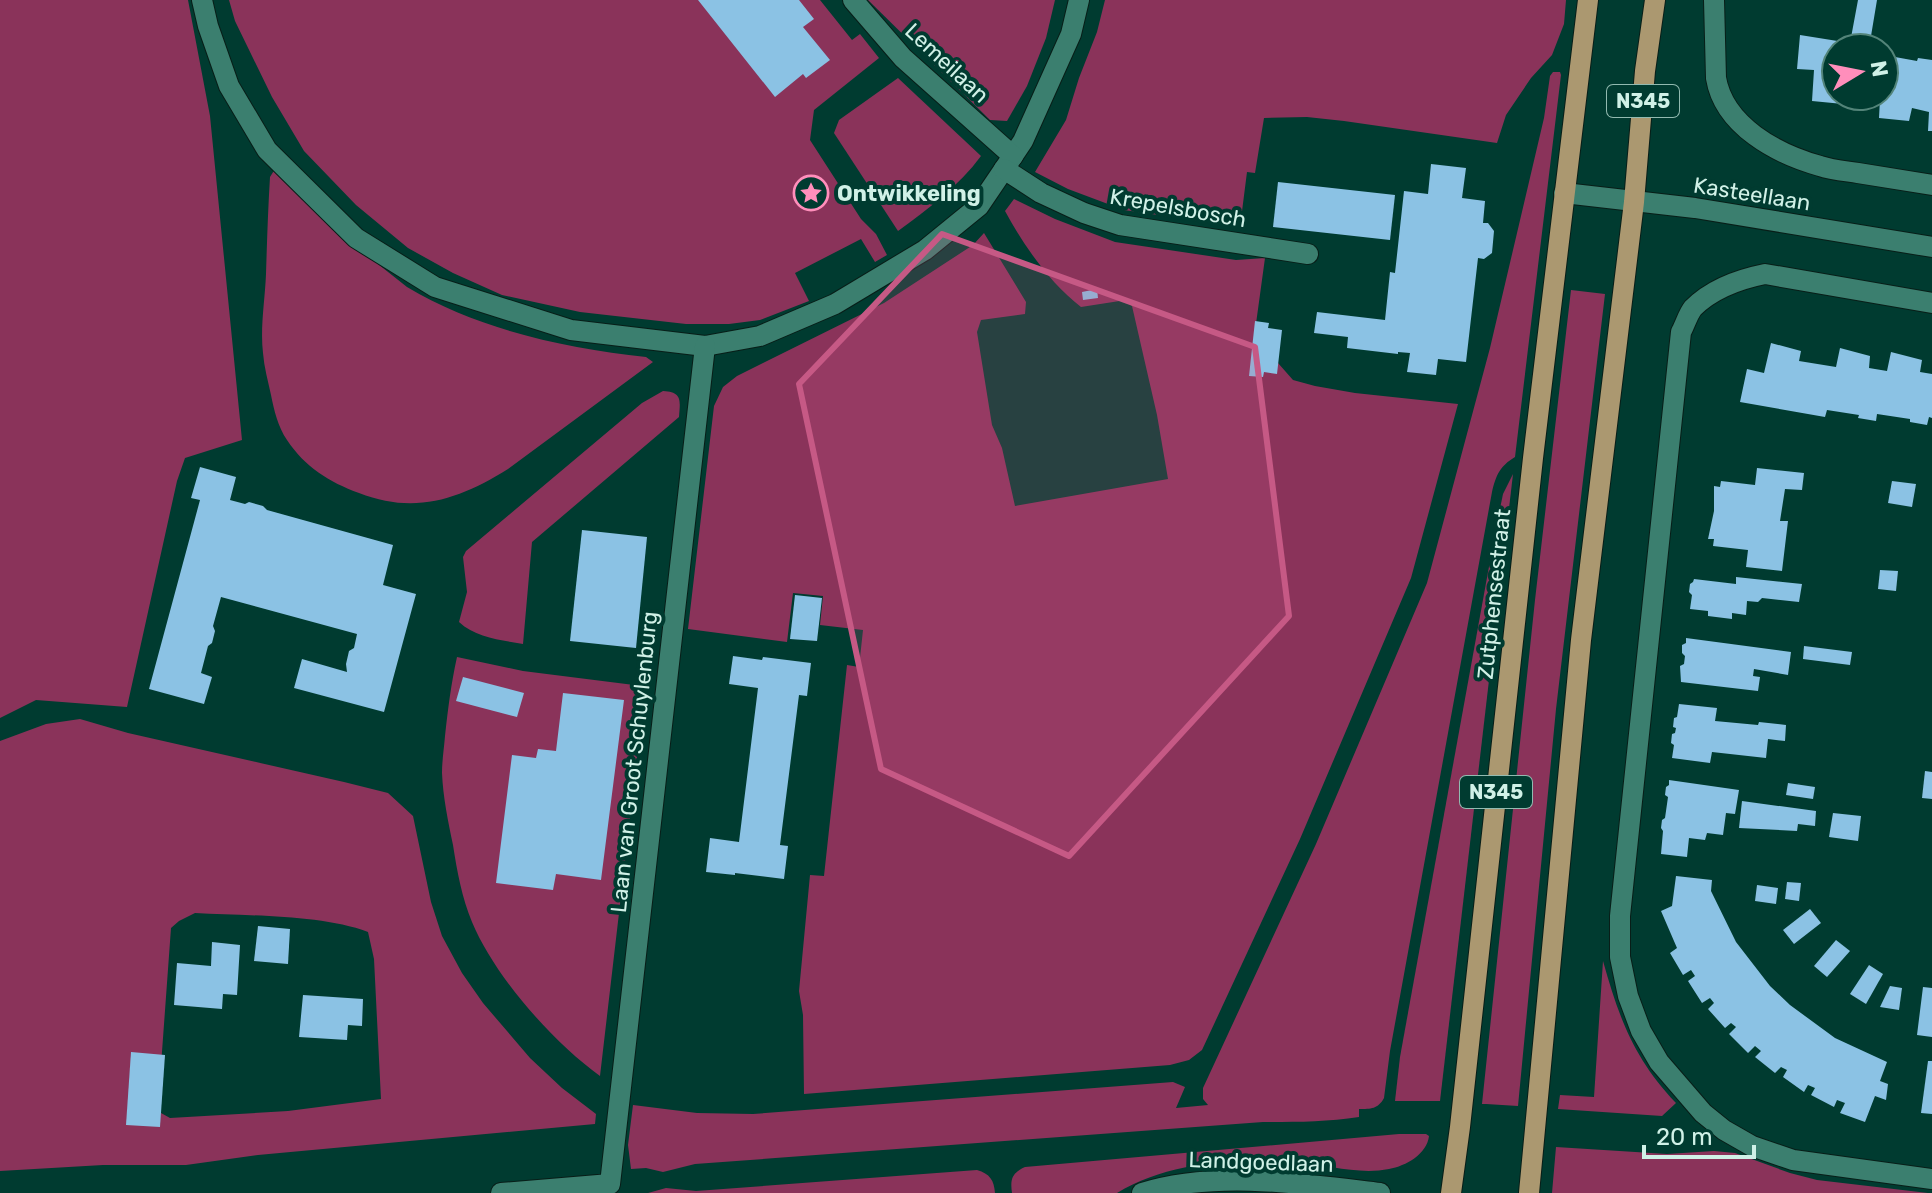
<svg xmlns="http://www.w3.org/2000/svg" width="1932" height="1193" font-family="Rubik,sans-serif">
<style>
.green{fill:#8a335a;fill-rule:evenodd}
.building{fill:#8bc2e4}
.lines{fill:none;stroke-linecap:round;stroke-linejoin:round}
.minor-casing{stroke:#081e18;stroke-width:22}
.major-casing{stroke:#081e18;stroke-width:22}
.minor{stroke:#3b7f6f;stroke-width:20}
.major{stroke:#ab9870;stroke-width:20}
.marked{fill:#c65985;fill-opacity:0.2;stroke:#c65985;stroke-width:6;stroke-linejoin:round}
.labels{text-anchor:middle;dominant-baseline:central;stroke-width:8;stroke-linejoin:round;paint-order:stroke}
.shield{fill:#003b30;stroke:#92bab0;stroke-width:2}
.shield-label{font-size:20px;font-weight:bold;fill:#d0f1e7}
.street-label{font-size:22px;fill:#d0f1e7;stroke:#003b30}
.poi-label{font-size:22px;font-weight:bold;fill:#d0f1e7;stroke:#003b30;text-anchor:start}
</style>
<rect width="100%" height="100%" fill="#003b30"/>
<!-- green -->
<g class="green">
<path d="M0,0H188L210,116L242,440L185,458L177,481L127,707L36,700L0,718Z"/>
<path d="M229,0H820L852,40L860,34L879,58L814,110L810,140L861,219L876,234L887,255L875,262L861,239L795,273L809,301L760,320L729,324H686L580,312L502,295L453,273L408,248L356,205L304,151L272,97L235,21Z"/>
<path d="M868,0H1055L1046,38L1027,86L1007,121L990,120Z"/>
<path d="M1105,0H1566L1564,24L1552,55L1531,78L1506,115L1497,143L1344,121L1307,117L1264,118L1255,173L1247,172L1240,227L1124,210L1068,189L1035,172L1066,120L1079,78L1097,32Z"/>
<path d="M1553,72H1560L1561,75L1515,457C1500,466 1496,475 1492,492L1390,1051L1384,1098C1378,1109 1371,1109 1359,1109V1117C1327,1122 1296,1122 1263,1122L695,1164L663,1172L646,1168L631,1169L628,1145L633,1105L697,1113L753,1114L1173,1082L1185,1087L1176,1108L1208,1105L1203,1099V1088L1316,844L1427,583L1490,348L1544,118L1550,76Z"/>
<path d="M898,78L981,156C959,186 928,209 898,231L834,133L839,120Z"/>
<path d="M275,169C310,203 344,238 383,268C391,274 399,281 407,287C479,330 565,348 646,357L653,362L508,469C460,499 415,515 359,493C329,482 305,467 287,440C278,427 274,410 271,395C268,381 264,367 263,353C260,328 265,300 266,274C267,242 268,209 270,177Z"/>
<path d="M1014,199L1055,219L1115,242L1236,260L1265,258L1255,331L1278,363L1293,380L1315,386L1355,393L1458,404L1411,578L1300,839L1202,1050L1189,1060L1170,1065L804,1094L803,1015L799,991L810,875L824,876L847,665L859,667L863,630L820,625L823,596L793,593L787,642L688,629L714,406L723,387L737,376L884,303L973,245L984,233L1026,302L1025,314L981,320L977,332L992,425L1002,448L1015,506L1168,479L1157,415L1132,306L1126,300L1081,307C1049,282 1024,246 1005,211Z"/>
<path d="M1571,290L1605,294L1556,709L1518,1106L1486,1104H1482L1535,600Z"/>
<path d="M663,391C683,392 680,401 679,417L532,542L523,644C501,640 476,638 459,622L467,592L463,557L466,551L642,403Z"/>
<path d="M1513,474L1440,1101H1395L1400,1057L1496,528L1503,494Z"/>
<path d="M457,657L523,671L634,685L642,689L644,699L600,1076C553,1042 495,977 472,922C462,898 457,871 453,845C448,821 443,797 442,773C442,761 444,748 445,736C448,709 451,684 457,657Z"/>
<path d="M80,719L128,733L344,782L388,793L413,816L431,902L442,936L462,973L483,1003L530,1058L562,1088L596,1114L595,1124L258,1155L186,1165H103L0,1171V741L46,724ZM195,913C247,916 320,914 368,932L374,959L381,1099L288,1111L170,1118L161,1113L159,1093L171,928L179,921Z"/>
<path d="M1603,961C1619,1018 1634,1059 1676,1103L1662,1116L1558,1109L1560,1095L1594,1097Z"/>
<path d="M1399,1134H1426L1429,1136C1427,1154 1406,1166 1389,1169C1359,1175 1327,1165 1297,1162C1238,1157 1169,1162 1117,1193H1012C1010,1179 1012,1173 1025,1167Z"/>
<path d="M1556,1147L1667,1154L1714,1151L1735,1153L1790,1173L1817,1180L1928,1193H1552Z"/>
<path d="M977,1170C990,1174 994,1180 995,1193H648L666,1188L696,1191Z"/>
</g>
<!-- building -->
<g class="building">
<path d="M698,0H799L814,19L803,27L830,60L806,78L803,74L775,97Z"/>
<path d="M1858,0H1877L1869,48H1836V96H1844L1843,104L1812,101L1814,70L1797,69L1800,35L1850,43Z"/>
<path d="M1884,55L1917,61L1918,58L1932,60V131H1928L1929,112L1912,108L1909,121L1879,118L1880,99L1871,98V96H1884Z"/>
<path d="M1431,164L1466,168L1462,198L1485,201L1483,223H1488L1494,231L1492,253L1484,259L1478,258L1466,362L1438,359L1436,375L1407,372L1410,353L1398,352V354L1347,348L1348,337L1314,333L1317,312L1385,320L1390,272L1395,273L1404,191L1428,194Z"/>
<path d="M1278,182L1395,195L1390,240L1273,227Z"/>
<path d="M1097,289L1098,298L1083,300L1082,292Z"/>
<path d="M1255,321L1269,323L1268,328L1282,330L1277,374L1264,372L1263,377L1249,376Z"/>
<path d="M1771,343L1801,351L1799,361L1836,367L1840,348L1870,356L1869,368L1887,371L1891,352L1922,360L1920,372L1932,374V418L1929,417L1927,425L1910,422V419L1877,414L1876,421L1858,418L1859,415L1827,410L1825,417L1740,402L1747,369L1764,373Z"/>
<path d="M200,467L236,477L230,500L245,504L249,502L263,506L267,510L393,545L383,585L416,594L384,712L294,688L302,659L347,672L346,664L349,651L354,648L357,634L221,597L213,626L215,631L212,643L208,646L201,673L212,677L204,704L149,689L200,500L191,498Z"/>
<path d="M1757,468L1804,473L1802,490L1785,489L1780,521H1788L1782,571L1746,567L1748,550L1713,546L1714,539H1708L1714,511V486L1720,487L1721,481L1755,485Z"/>
<path d="M1892,481L1916,484L1912,507L1888,503Z"/>
<path d="M582,530L647,537L636,648L570,641Z"/>
<path d="M1880,570L1898,571L1896,591L1878,589Z"/>
<path d="M1736,577L1802,584L1799,602L1762,598L1758,602L1747,601L1746,615L1732,613V619L1708,616V611L1690,609L1692,595L1689,592L1690,584L1693,582L1694,579L1736,584Z"/>
<path d="M795,595L822,598L817,641L790,639Z"/>
<path d="M1686,638L1791,652L1788,675L1754,669L1753,676L1760,677L1758,691L1681,682L1680,666L1684,664L1685,656L1682,653V645L1686,643Z"/>
<path d="M1804,646L1852,652L1850,665L1803,659Z"/>
<path d="M733,656L762,660L763,657L811,663L807,696L799,695L780,845L788,846L784,879L735,873V875L706,872L710,838L739,842L758,688L729,684Z"/>
<path d="M463,677L524,693L517,717L456,701Z"/>
<path d="M563,693L624,700L601,880L556,874L553,890L496,883L512,755L536,758L538,749L556,751Z"/>
<path d="M1679,704L1717,708L1715,721L1758,725L1759,722L1786,725L1785,741L1768,739L1766,758L1712,752L1710,763L1672,758L1674,745L1671,743L1672,734L1675,733L1676,728L1673,727L1674,718L1677,717Z"/>
<path d="M1925,771L1932,772V799L1922,798Z"/>
<path d="M1669,780L1739,790L1735,814L1726,813L1723,835L1707,833L1705,840L1689,838L1687,857L1661,854L1663,831L1661,828L1662,820L1665,818L1668,797L1665,795L1666,787L1669,785Z"/>
<path d="M1788,783L1815,787L1813,799L1786,795Z"/>
<path d="M1742,801L1816,811L1815,826L1798,824L1797,831L1739,828Z"/>
<path d="M1833,813L1861,816L1858,841L1829,837Z"/>
<path d="M1676,876L1712,880L1711,891L1736,942L1770,986L1790,1005L1835,1038L1887,1062L1880,1081L1888,1084L1886,1100L1875,1096L1865,1122L1840,1113L1845,1103L1837,1100L1834,1107L1811,1095L1815,1088L1808,1085L1804,1092L1783,1077L1787,1070L1781,1067L1775,1073L1755,1057L1761,1051L1755,1046L1748,1053L1729,1034L1736,1027L1731,1023L1725,1028L1708,1009L1714,1003L1710,998L1702,1003L1688,981L1695,976L1691,970L1683,975L1670,953L1677,948L1661,911L1672,906Z"/>
<path d="M1787,882L1801,883L1799,901L1785,899Z"/>
<path d="M1757,885L1778,888L1776,904L1755,901Z"/>
<path d="M1810,909L1821,923L1794,944L1783,930Z"/>
<path d="M258,926L290,929L288,964L254,961Z"/>
<path d="M1836,940L1850,951L1827,977L1814,966Z"/>
<path d="M212,942L240,945L237,995L223,994L222,1009L174,1005L177,963L211,966Z"/>
<path d="M1869,965L1883,974L1866,1004L1850,994Z"/>
<path d="M1890,986L1902,988L1899,1010L1880,1007Z"/>
<path d="M1923,987L1932,988V1037L1917,1035Z"/>
<path d="M303,995L363,999L362,1026L348,1025L347,1040L299,1037Z"/>
<path d="M131,1052L165,1055L160,1127L126,1125Z"/>
<path d="M1928,1061H1932V1114L1921,1113Z"/>
</g>
<g class="lines">
<!-- minor casing -->
<g class="minor-casing">
<g id="minor">
<path d="M202,0L208,26L229,86L267,150L356,238L435,287L571,330L705,346L760,336L835,304L925,250L979,206L1023,141L1071,34L1079,0"/>
<path d="M853,0L903,58L1013,156"/>
<path d="M1714,0L1716,78C1724,126 1777,154 1820,166C1832,170 1845,171 1858,173C1882,177 1907,181 1932,185"/>
<path d="M1004,169L1041,193L1084,213L1120,225L1308,254"/>
<path d="M1564,193L1695,208L1932,247"/>
<path d="M1932,303L1765,274C1740,279 1712,289 1693,308C1688,314 1685,325 1681,332L1620,916V957L1628,996L1641,1031L1659,1062L1703,1113L1724,1130L1752,1146L1793,1160L1932,1179"/>
<path d="M501,1193L610,1184L705,346"/>
<path d="M1142,1193C1215,1170 1305,1184 1380,1193"/>
</g>
</g>
<!-- major casing -->
<g class="major-casing">
<g id="major">
<path d="M1451,1193L1460,1127L1533,458L1588,0"/>
<path d="M1529,1193L1581,640L1634,202L1645,71L1655,0"/>
</g>
</g>
<!-- minor -->
<use href="#minor" class="minor"/>
<!-- major -->
<use href="#major" class="major"/>
</g>
<!-- marked area -->
<path class="marked" d="M942,234L1255,347L1289,616L1069,856L881,769L799,384Z"/>
<!-- icons -->
<defs>
<g id="sight-ring" transform="scale(1.8)"><circle r="9.5" fill="#003b30" stroke="#ff8ebb" stroke-width="1.5"/><path d="M0-6L1.8-2.2L6-1.7L2.9 1.2L3.7 5.4L0 3.3L-3.7 5.4L-2.9 1.2L-6-1.7L-1.8-2.2Z" fill="#ff8ebb"/></g>
</defs>
<g fill-rule="evenodd">
<use href="#sight-ring" x="811" y="193"/>
</g>
<g class="labels">
<!-- shield labels -->
<g class="shield">
<rect x="1607" y="85" width="72" height="32" rx="6"/>
<rect x="1460" y="776" width="72" height="32" rx="6"/>
</g>
<g class="shield-label">
<text x="1643" y="101">N345</text>
<text x="1496" y="792">N345</text>
</g>
<!-- street labels -->
<g class="street-label">
<text transform="translate(947 63) rotate(43)">Lemeilaan</text>
<text transform="translate(1752 194) rotate(9)">Kasteellaan</text>
<text transform="translate(1178 208) rotate(10)">Krepelsbosch</text>
<text transform="translate(1494 594) rotate(-84)">Zutphensestraat</text>
<text transform="translate(634 762) rotate(-84)">Laan van Groot Schuylenburg</text>
<text transform="translate(1261 1162) rotate(2)">Landgoedlaan</text>
</g>
<!-- poi labels -->
<g class="poi-label">
<text x="837" y="193">Ontwikkeling</text>
</g>
</g>
<!-- north arrow -->
<g transform="translate(1860 72) rotate(80)"><circle r="38" fill="#003b30" stroke="#538479" stroke-width="2"/>
<path d="M0-6L14 30L0 20L-14 30Z" fill="#ff8ebb"/>
<text y="-12" font-size="22" font-weight="bold" text-anchor="middle" fill="#d0f1e7">N</text>
</g>
<!-- scale -->
<path d="M1644 1145v12h110v-12" fill="none" stroke="#d0f1e7" stroke-width="4"/>
<text x="1656" y="1145" font-size="24" fill="#d0f1e7" stroke="#003b30" stroke-width="6" paint-order="stroke">20 m</text>
</svg>
